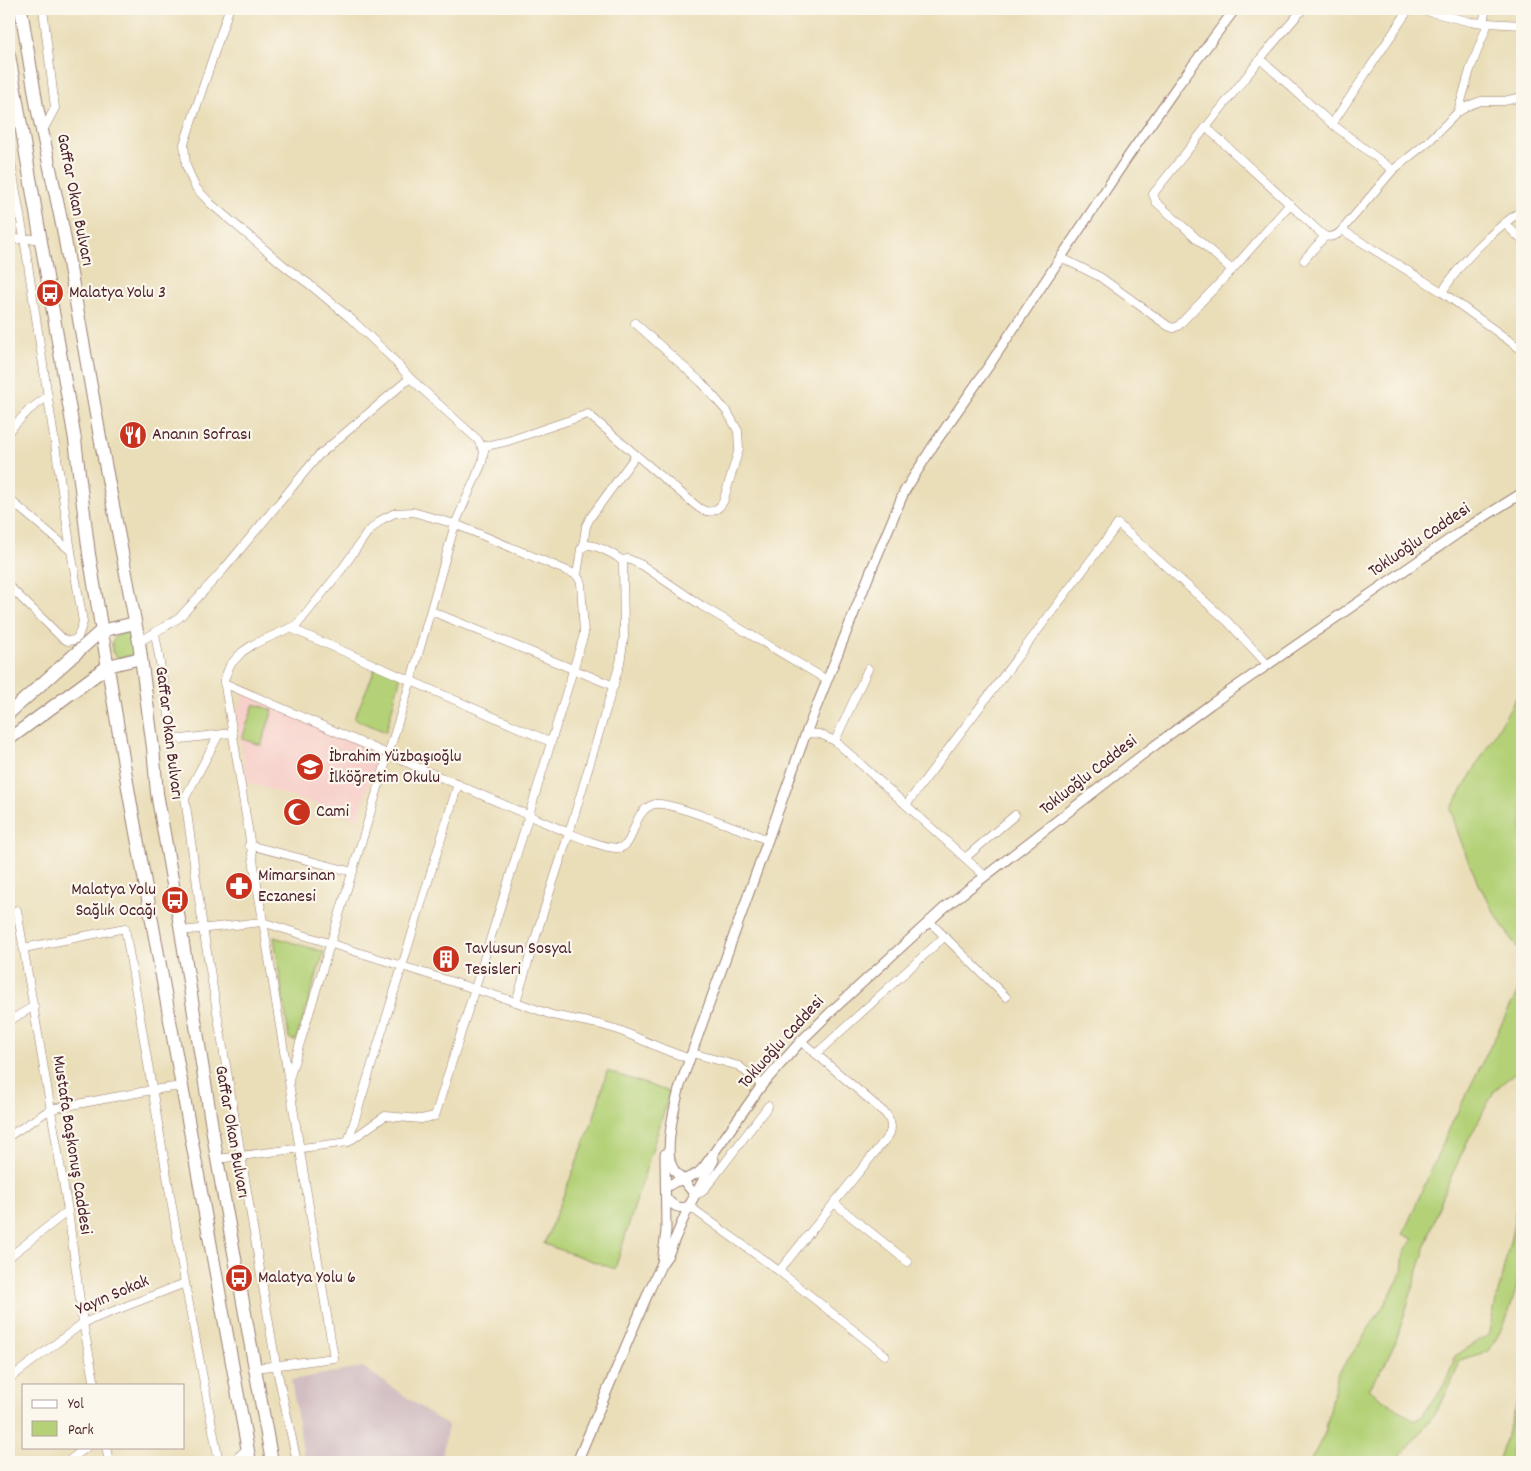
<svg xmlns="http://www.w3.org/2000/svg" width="1531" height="1471" font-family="Dekko,sans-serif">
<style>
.built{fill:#f7d0ca}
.industrial{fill:#d2bec2}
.green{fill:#b4d177;stroke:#7f7851}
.sand{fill:#eeda9e;stroke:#9c7c64}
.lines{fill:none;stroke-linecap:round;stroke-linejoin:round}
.minor-casing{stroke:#9a7e72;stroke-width:9}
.tertiary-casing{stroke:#9a7e72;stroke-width:11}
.trunk-casing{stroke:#9a7e72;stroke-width:14}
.minor{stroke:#fff;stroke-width:8}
.tertiary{stroke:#fff;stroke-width:9}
.trunk{stroke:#fff;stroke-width:12}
.labels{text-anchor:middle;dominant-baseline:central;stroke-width:4.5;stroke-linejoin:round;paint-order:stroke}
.street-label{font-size:18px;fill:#4a1f2b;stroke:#fbf7ec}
.poi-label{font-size:18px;fill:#4a1f2b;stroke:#fbf7ec;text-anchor:start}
</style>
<rect width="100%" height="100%" fill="#fbf7ec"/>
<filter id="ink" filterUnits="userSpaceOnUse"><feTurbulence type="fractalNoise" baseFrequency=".02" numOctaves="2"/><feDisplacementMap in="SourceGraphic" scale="10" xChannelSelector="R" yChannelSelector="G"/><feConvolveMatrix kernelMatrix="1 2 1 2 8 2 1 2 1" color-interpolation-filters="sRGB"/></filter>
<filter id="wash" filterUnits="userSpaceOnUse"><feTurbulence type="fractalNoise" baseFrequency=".0096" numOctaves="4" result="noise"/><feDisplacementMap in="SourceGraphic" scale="20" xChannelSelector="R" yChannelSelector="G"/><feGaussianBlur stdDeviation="1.12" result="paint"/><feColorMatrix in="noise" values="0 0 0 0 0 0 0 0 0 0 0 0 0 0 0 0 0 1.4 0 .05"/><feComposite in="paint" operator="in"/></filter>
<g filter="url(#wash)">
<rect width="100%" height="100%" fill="#eadeb9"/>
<!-- built -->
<path class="built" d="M245,694L379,753L358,819L247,782L236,713Z"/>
<!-- industrial -->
<path class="industrial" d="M363,1367L448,1426L441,1462H305L291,1380Z"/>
<!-- green -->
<g class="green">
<path d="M124,633L131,636L137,649L133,655L119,658L112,652V642L116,636Z"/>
<path d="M378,662L402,671L386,732L354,719Z"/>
<path d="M1522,688V954C1489,909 1465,863 1451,809Z"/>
<path d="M254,704L273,710L261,745L242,739Z"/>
<path d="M274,937L324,952L296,1040H292L289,1038Z"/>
<path d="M1522,983V1066L1494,1091L1461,1155L1444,1193L1431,1229L1396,1341L1384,1366L1368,1389L1415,1421C1435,1403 1448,1382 1455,1356L1488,1335L1513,1229L1522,1161V1255L1517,1286L1508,1315L1503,1327L1489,1351L1460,1360C1448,1399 1423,1434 1393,1462H1310L1325,1433L1338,1373L1354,1351L1384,1305L1402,1273L1404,1252L1413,1239L1403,1234L1451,1125Z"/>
<path d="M607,1071L670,1092L615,1269L544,1244L593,1121Z"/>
<path d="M1522,1387V1410L1514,1413L1511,1462H1498Z"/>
</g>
<!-- sand -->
<path class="sand" d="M1522,1410V1462H1511L1514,1413Z"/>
</g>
<g filter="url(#ink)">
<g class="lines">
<!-- minor casing -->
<g class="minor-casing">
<g id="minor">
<path d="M229,9L184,144L186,165L192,180L196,188L211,204L287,268L309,284L351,319L391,357L410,378L478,440L484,451L482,463L455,524L411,680L289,1079"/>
<path d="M1418,9L1471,22L1522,25"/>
<path d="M1483,23L1486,9"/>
<path d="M1260,59L1332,124L1393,170"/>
<path d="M1458,112L1470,70L1488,23"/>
<path d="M1332,124L1409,9"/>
<path d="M1206,127L1324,236C1331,238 1337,236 1342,230L1393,170L1429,141L1458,112L1470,105L1481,101H1504L1522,97"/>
<path d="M42,132L55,108L43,9"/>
<path d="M9,152L24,238L71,551L83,622L78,637L74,640L68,641L62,638L9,586"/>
<path d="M1504,223L1522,240"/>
<path d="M1342,230L1442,292L1522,350"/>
<path d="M9,239H41"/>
<path d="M1060,257L1100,277L1168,326L1173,328L1178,326L1232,270L1290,204"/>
<path d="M1304,260L1325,236"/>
<path d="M1232,270L1156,202L1153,194L1265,53L1303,9"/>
<path d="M1442,292C1465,257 1489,234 1522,210"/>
<path d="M635,323L702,383L728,413L738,431L739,449L723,502C717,512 708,514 699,508L636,455"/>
<path d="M9,431L29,410L48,396"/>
<path d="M482,447L508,441L588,414L636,455L590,518L586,526L583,547"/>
<path d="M9,499L71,551"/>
<path d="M621,560L628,559L642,565L702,606L827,680"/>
<path d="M577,575L581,549C583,547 584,546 588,545C596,545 620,556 623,563L624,637L620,663L569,833C580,838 606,848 617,848C637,848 629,811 655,804C668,801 750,833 768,840"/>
<path d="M431,611L614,686"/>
<path d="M290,628L551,742"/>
<path d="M155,633L172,733L175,737L181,739L232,733"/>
<path d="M139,642L179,618L224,569L318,456L410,378"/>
<path d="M224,683L569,833L544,910L516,1002"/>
<path d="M806,733L820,734L835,741L985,876"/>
<path d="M218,736L185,798L203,928L276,1365L297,1462"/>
<path d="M835,741L868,669"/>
<path d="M906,805L1118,524L1227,621L1268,665"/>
<path d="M249,845L353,872"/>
<path d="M965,858L1015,815"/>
<path d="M9,914L17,910L68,1211L83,1323L95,1385"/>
<path d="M929,921L1006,997"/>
<path d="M181,931L262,922L516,1002L552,1015L598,1024L619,1030L663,1049L690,1059"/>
<path d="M24,948L125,928L185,1283L219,1462"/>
<path d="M9,1021L34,1006"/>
<path d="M692,1053L739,1066L762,1085"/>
<path d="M816,1054L944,937"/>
<path d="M9,1136L51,1109L152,1090L182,1086"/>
<path d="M348,1142L458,784"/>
<path d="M217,1159L348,1142L385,1116L421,1119L435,1116L529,815L584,634L581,583L577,575L455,524L413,512L395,513L381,520L367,533L342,569L297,625L254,644L242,652L230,665L224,680C259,906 297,1132 334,1358L256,1368"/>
<path d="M695,1195L702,1192L712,1180L768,1106"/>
<path d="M834,1203L908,1262"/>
<path d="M689,1206L779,1271L885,1355"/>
<path d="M9,1257L68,1211"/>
<path d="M779,1271L889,1135C893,1127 891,1121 886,1114L801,1041"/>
<path d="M9,1379L83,1323L185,1283"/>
<path d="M106,1447L109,1462"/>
<path d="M67,1462L87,1447"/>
<path d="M232,1462L248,1448"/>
</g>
</g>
<!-- tertiary casing -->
<g class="tertiary-casing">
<g id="tertiary">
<path d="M1235,9L1178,85L1125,161L988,367L933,446L904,492L870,573L806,733L680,1086C675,1105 663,1151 673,1168C675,1173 680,1176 683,1180L698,1173L703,1168L762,1085L801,1041L837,1006L944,908L1142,755L1211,704L1460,532L1522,493"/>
<path d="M666,1187L675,1182L683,1180L695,1195"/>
<path d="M666,1198C673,1206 679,1210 689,1206"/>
<path d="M662,1263L666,1231L665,1154"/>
<path d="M577,1462L649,1291L661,1265L668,1255L689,1206L714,1160"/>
</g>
</g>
<!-- trunk casing -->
<g class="trunk-casing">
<g id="trunk">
<path d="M21,9L37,107L63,229L100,437L139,642L153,748L157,793L181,931L217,1159L272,1462"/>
<path d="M9,55L75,440L89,554L129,794L250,1462"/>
<path d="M9,713L101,631L135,623"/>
<path d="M9,739L108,666L141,658"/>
</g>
</g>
<!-- minor -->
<use href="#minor" class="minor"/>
<!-- tertiary -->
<use href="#tertiary" class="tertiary"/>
<!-- trunk -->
<use href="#trunk" class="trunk"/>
</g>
</g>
<!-- icons -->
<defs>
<g id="bus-disc" transform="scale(1.4375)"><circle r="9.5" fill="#c8321e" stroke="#fbf7ec"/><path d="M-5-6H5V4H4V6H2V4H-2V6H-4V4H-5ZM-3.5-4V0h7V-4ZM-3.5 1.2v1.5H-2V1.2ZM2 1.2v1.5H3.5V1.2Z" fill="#fff"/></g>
<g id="restaurant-disc" transform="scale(1.4375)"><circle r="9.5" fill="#c8321e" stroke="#fbf7ec"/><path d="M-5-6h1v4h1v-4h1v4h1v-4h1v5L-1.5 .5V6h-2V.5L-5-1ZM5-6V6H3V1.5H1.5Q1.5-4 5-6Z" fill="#fff"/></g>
<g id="school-disc" transform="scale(1.4375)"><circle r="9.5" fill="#c8321e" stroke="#fbf7ec"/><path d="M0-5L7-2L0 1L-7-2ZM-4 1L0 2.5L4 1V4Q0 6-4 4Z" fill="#fff"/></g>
<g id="mosque-disc" transform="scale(1.4375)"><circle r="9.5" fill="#c8321e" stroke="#fbf7ec"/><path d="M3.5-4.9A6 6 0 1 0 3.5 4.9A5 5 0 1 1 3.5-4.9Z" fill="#fff"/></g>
<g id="pharmacy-disc" transform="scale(1.4375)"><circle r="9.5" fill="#c8321e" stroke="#fbf7ec"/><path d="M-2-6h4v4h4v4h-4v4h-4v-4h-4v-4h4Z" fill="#fff"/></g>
<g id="building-disc" transform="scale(1.4375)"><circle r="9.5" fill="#c8321e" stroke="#fbf7ec"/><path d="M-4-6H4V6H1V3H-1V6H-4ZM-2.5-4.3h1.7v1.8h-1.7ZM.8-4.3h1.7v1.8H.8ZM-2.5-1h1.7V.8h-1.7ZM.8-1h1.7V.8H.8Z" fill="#fff"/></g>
</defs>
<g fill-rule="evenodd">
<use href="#bus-disc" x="50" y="293"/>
<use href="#restaurant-disc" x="133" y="435"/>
<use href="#school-disc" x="310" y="767"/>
<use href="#mosque-disc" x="297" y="812"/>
<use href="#pharmacy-disc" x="239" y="886"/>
<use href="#bus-disc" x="175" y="900"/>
<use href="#building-disc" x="446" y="959"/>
<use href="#bus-disc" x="239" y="1278"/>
</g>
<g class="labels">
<!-- street labels -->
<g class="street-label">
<text transform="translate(74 200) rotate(79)">Gaffar Okan Bulvarı</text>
<text transform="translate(1420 541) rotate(-34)">Tokluoğlu Caddesi</text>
<text transform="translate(168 733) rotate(83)">Gaffar Okan Bulvarı</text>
<text transform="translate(1089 776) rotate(-38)">Tokluoğlu Caddesi</text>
<text transform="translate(782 1043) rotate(-48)">Tokluoğlu Caddesi</text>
<text transform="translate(231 1132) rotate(80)">Gaffar Okan Bulvarı</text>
<text transform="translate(71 1145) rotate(81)">Mustafa Başkonuş Caddesi</text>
<text transform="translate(113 1296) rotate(-23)">Yayın Sokak</text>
</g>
<!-- poi labels -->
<g class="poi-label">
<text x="69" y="293">Malatya Yolu 3</text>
<text x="152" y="435">Ananın Sofrası</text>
<text x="329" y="757">İbrahim Yüzbaşıoğlu<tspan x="329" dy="21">İlköğretim Okulu</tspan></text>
<text x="316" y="812">Cami</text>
<text x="258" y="876">Mimarsinan<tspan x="258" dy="21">Eczanesi</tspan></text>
<text x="156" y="890" text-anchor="end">Malatya Yolu<tspan x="156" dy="21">Sağlık Ocağı</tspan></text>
<text x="465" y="949">Tavlusun Sosyal<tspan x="465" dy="21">Tesisleri</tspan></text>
<text x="258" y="1278">Malatya Yolu 6</text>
</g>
</g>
<!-- margin -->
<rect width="1531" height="1471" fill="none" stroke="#fbf7ec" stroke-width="30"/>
<!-- legend -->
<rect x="22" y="1384" width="162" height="65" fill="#fbf7ec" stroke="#b4a19f"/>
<rect x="32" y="1400" width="25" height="8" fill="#ffffff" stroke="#b4a19f"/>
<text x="68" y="1408" font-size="15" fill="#4a1f2b">Yol</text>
<rect x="32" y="1421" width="25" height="15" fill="#b4d177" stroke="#b4a19f"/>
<text x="68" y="1434" font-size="15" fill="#4a1f2b">Park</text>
</svg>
